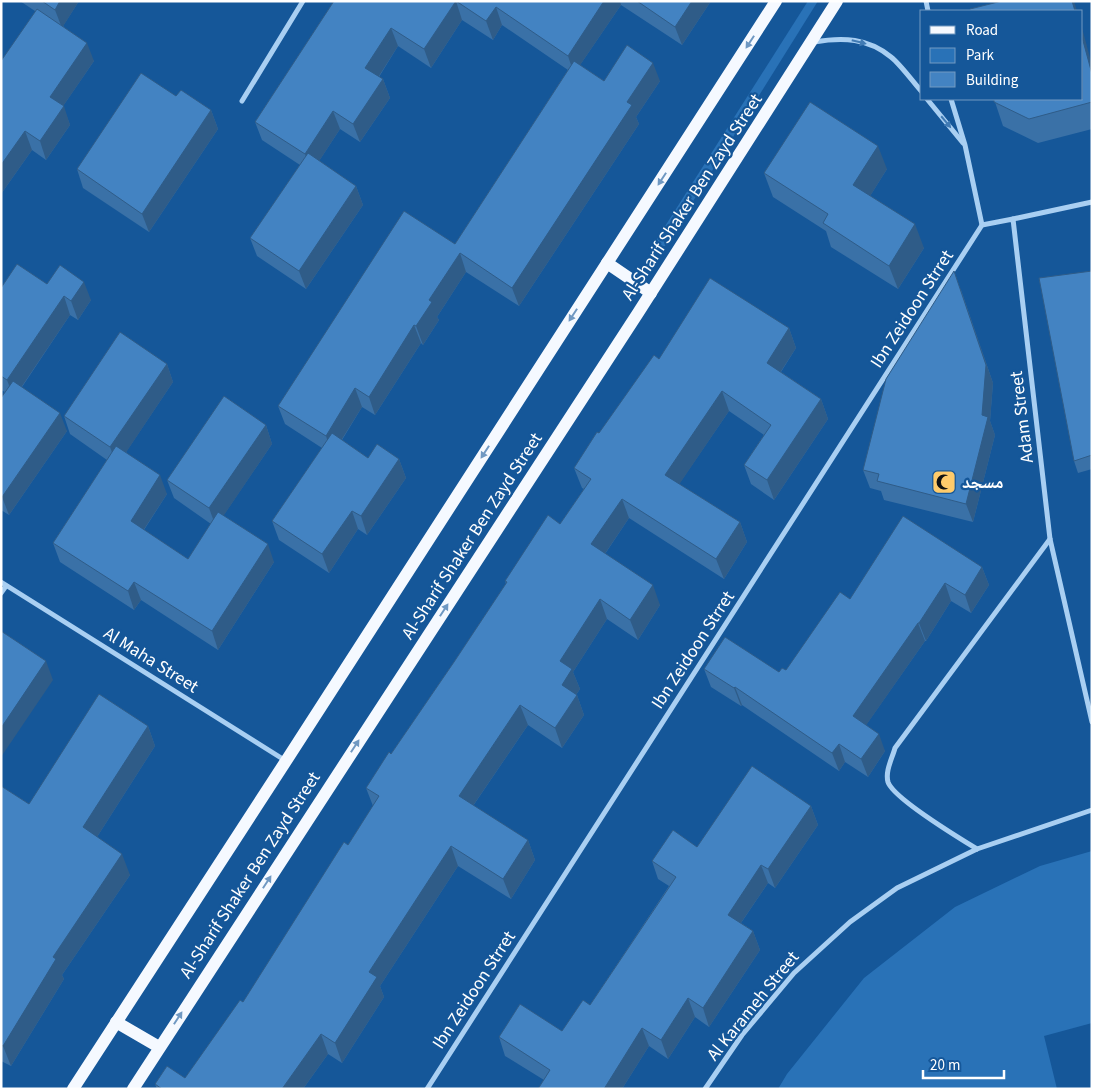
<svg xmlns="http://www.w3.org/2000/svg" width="1093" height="1090" font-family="'Source Sans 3','Noto Naskh Arabic',sans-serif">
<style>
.green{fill:#2972b7}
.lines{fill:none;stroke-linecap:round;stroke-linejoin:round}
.street{stroke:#a9cff2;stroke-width:5}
.primary{stroke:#f5f9ff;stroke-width:12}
.wall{fill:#3a71a7}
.shaded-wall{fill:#2f5c88}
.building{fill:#4383c2;stroke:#2f5c88}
.oneway{fill:#6f98c2}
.oneway2{fill:#417bb4}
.labels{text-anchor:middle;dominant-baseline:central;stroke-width:4.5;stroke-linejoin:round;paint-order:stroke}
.street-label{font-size:18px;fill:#fff;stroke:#155799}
.poi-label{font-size:18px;font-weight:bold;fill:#fff;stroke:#155799;text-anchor:start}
</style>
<rect width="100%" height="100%" fill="#155799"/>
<!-- green -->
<g class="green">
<path d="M808,1H818L665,246C660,246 658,246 655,242Z"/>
<path d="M1092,851V1023L1044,1036L1057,1089H778L787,1074L864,978L955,907L1040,866Z"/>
</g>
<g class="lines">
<!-- street -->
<g class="street">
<path d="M926,1L928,11"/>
<path d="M814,42C843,37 868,38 891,57C901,65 913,82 922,92"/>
<path d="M927,99L963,143"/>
<path d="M951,99L965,145L982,225L1013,219L1050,539L1092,722"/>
<path d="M242,101L303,1"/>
<path d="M1013,219L1092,202"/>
<path d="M1,582L286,761"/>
<path d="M1,593L6,586"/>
<path d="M977,849C959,838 893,798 888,782C885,771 892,759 895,748L1050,539"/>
<path d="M427,1089L982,225"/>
<path d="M705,1089L742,1035L794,973L850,922L897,888L977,849L1092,810"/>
</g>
<!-- primary -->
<g class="primary">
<path d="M607,263L651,293"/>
<path d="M116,1022L159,1047"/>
<path d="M73,1089L286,761L776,1"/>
<path d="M133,1089L638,313L837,1"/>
</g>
</g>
<!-- wall -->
<g class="wall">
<path d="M20,1H79L63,26L94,61L63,106L70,125L46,160L32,150L1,194L35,11Z"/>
<path d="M334,1H711L682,45L621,5L580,65L604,81H660L636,117L639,124L519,306L466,272L437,317L439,320L423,345L421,343L375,415L362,407L342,440L368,458L399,459L406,478L367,535L358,529L329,573L279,540L272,521L322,448L285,424L278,406L455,244L568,70L502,25L493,40L462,20L431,68L398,46L379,77L383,79L390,98L360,142L340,129L319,161L356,186L363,205L306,289L257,256L250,238L300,165L262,140L255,122Z"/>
<path d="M1092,65V129L1038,143L1003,126L994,99Z"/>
<path d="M176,96L211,110L218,129L149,232L83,188L77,169Z"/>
<path d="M887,169L870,196L924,248L898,289L831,247L826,231L773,197L764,173Z"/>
<path d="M1092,271V469L1078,473L1074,461Z"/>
<path d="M47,284L91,300L78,320L70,315L22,387L67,431L9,515L1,510V398L5,392L1,390V288Z"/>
<path d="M961,290L993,383L990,421L995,435L973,522L884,500L881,491L870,488L863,470Z"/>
<path d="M789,328L796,348L781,372L821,399L828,419L774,500L751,484L744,465L764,435L729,411L679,484L740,522L747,542L724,579L629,518L605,554L660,605L638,640L607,619L573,672L580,689L576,695H577L584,715L562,748L528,725L473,806L528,840L535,860L511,899L458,866L380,986L384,997L342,1063L328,1054L303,1089H157L155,1084L185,1078L243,1002L348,845L373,806L366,788L391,754L454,662L506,584L505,581L560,524L584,489L582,488L574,468L599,433L659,359Z"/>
<path d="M167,364L173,382L126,452L167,494L144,530L188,559L211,524L174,498L167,480L266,425L272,444L223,516L274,562L218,650L141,600L134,610L60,562L53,543L107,460L70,434L64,416Z"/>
<path d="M982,567L989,585L971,613L951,601L926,641H925L866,725L885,751L868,777L845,762L839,771L742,705L741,706L711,687L704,669L779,672L786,670L850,599Z"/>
<path d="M148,726L155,746L97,837L130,875L62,975L64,979L11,1066L1,1061V786L29,804Z"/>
<path d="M811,806L818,825L775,888L768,883L741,923L753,931L760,950L709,1027L695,1017L668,1059L649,1046L622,1089H538L544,1080L505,1056L499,1037L562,1031L590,1005L669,886L658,879L652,861L697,847Z"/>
</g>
<!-- shaded-wall -->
<g class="shaded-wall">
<path d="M60,1H79L62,28L55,10Z"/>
<path d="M456,1L462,20L431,68L424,49Z"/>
<path d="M604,1H620L621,5L574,74L568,56Z"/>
<path d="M692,1H711L682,45L675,27Z"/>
<path d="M1072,1H1074L1077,11H1075Z"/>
<path d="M496,7L502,25L493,40L486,21Z"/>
<path d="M391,28L398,46L372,87L365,68Z"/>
<path d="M1082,28L1092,65V74L1082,37Z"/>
<path d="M87,43L94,61L57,115L50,97Z"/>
<path d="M653,63L660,81L636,117L639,124L519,306L512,288L627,102Z"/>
<path d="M383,79L390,98L360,142L353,124Z"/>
<path d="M64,106L70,125L46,160L40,141Z"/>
<path d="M211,110L218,129L149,232L142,214Z"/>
<path d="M333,111L340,129L312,172L305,154Z"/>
<path d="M25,131L32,150L1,194V165Z"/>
<path d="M878,146L887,169L862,209L853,185Z"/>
<path d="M356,186L363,205L306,289L299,271Z"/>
<path d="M915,224L924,248L898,289L889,266Z"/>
<path d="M460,253L466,272L437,317L439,320L423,345L416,326L429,300Z"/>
<path d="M954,271L993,383L990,421L995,435L973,522L966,504L982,415Z"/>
<path d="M84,282L91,300L78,320L71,301Z"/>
<path d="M64,296L70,315L14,398L7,380Z"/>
<path d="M414,325L421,343L375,415L369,397Z"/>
<path d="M789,328L796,348L774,382L767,363Z"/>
<path d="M167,364L173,382L117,466L110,447Z"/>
<path d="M355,388L362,407L332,455L326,436Z"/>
<path d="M722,391L729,411L672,495L665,475Z"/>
<path d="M821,399L828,419L774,500L767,480Z"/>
<path d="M60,413L67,431L9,515L2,497Z"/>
<path d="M266,425L272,444L216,527L209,508Z"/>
<path d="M399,459L406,478L367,535L361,516Z"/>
<path d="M160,475L167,494L137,540L131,521Z"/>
<path d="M622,499L629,518L598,564L591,544Z"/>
<path d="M352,511L358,529L329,573L322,554Z"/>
<path d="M740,522L747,542L724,579L716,559Z"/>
<path d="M268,544L274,562L218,650L212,631Z"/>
<path d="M982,567L989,585L971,613L965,595Z"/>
<path d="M134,582L141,600L134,610L128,591Z"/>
<path d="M945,583L951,601L926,641L919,623Z"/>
<path d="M653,585L660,605L638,640L630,620Z"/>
<path d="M600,599L607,619L573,672L580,689L569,705L562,685L560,661Z"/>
<path d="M918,623L925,641L860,734L853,716Z"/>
<path d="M46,661L53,680L1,757V728Z"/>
<path d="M735,687L742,705L741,706L734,688Z"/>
<path d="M577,695L584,715L562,748L555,728Z"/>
<path d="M520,705L528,725L466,816L459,796Z"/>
<path d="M148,726L155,746L90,848L83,827Z"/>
<path d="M879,734L885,751L868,777L861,759Z"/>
<path d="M839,744L845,762L839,771L832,753Z"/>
<path d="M811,806L818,825L775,888L768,869Z"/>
<path d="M528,840L535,860L511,899L503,879Z"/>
<path d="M451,846L458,866L380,986L384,997L342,1063L335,1043L369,972Z"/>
<path d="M122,854L130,875L62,975L64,979L11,1066L3,1046L53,957Z"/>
<path d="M761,865L768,883L734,933L728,915Z"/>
<path d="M753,931L760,950L709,1027L703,1008Z"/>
<path d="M688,998L695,1017L668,1059L661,1040Z"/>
<path d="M642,1028L649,1046L622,1089H604Z"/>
<path d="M321,1034L328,1054L303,1089H282Z"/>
</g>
<!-- building -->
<g class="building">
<path d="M42,1H60L55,10Z"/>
<path d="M334,1H604L568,56L496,7L486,21L456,1L424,49L391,28L365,68L383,79L353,124L333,111L305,154L255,122Z"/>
<path d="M637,1H692L675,27Z"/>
<path d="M1002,1H1072L1075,11H970V9Z"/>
<path d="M37,9L87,43L50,97L64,106L40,141L25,131L1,165V61Z"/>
<path d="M1082,37L1092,74V102L1029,119L994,102V99H1082Z"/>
<path d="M627,45L653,63L627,102L632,105L512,288L460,253L429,300L432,302L416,326L414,325L369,397L355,388L326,436L278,406L404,211L455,244L574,61L604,81Z"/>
<path d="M141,73L176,96L181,90L211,110L142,214L77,169Z"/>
<path d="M810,102L878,146L853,185L915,224L889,266L823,223L828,214L764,173Z"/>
<path d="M308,153L356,186L299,271L250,238Z"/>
<path d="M17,264L47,284L60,265L84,282L71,301L64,296L7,380L1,376V288Z"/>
<path d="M954,271L986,365L982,415L988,417L966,504L877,481L879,474L863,470L886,379Z"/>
<path d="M1092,271V455L1074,461L1039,278Z"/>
<path d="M710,278L789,328L767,363L821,399L767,480L744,465L771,425L722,391L665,475L740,522L716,559L622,499L591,544L653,585L630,620L600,599L560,661L572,669L562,685L577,695L555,728L520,705L459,796L528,840L503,879L451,846L369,972L377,977L335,1043L321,1034L282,1089H162L155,1084L167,1066L185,1078L240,1000L243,1002L344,842L348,845L379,796L366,788L389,752L391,754L454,662L507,582L505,581L548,515L560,524L591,479L574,468L597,432L599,433L654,355L659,359Z"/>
<path d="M120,332L167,364L110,447L64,416Z"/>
<path d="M13,381L60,413L2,497L1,496V398Z"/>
<path d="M224,396L266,425L209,508L167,480Z"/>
<path d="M332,433L368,458L377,444L399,459L361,516L352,511L322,554L272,521Z"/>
<path d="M116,446L160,475L131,521L188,559L218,512L268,544L212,631L134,582L128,591L53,543Z"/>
<path d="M903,516L982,567L965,595L945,583L919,623H918L853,716L879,734L861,759L839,744L832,753L735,687L734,688L704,669L725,637L779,672L782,668L786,670L840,592L850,599Z"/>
<path d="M1,631L46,661L1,728Z"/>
<path d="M99,694L148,726L83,827L122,854L53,957L56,959L3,1046L1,1045V786L29,804Z"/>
<path d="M752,766L811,806L768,869L761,865L728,915L753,931L703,1008L688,998L661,1040L642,1028L604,1089H538L550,1070L499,1037L520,1004L562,1031L583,1000L590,1005L676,877L652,861L673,830L697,847Z"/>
</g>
<!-- one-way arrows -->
<defs><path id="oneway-solid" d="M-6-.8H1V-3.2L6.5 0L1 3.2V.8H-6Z" transform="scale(1.25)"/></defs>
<g class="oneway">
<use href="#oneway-solid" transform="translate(750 42) rotate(123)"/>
<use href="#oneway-solid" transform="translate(662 179) rotate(123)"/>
<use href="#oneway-solid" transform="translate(573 315) rotate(123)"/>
<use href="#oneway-solid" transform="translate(485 452) rotate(123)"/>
<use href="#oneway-solid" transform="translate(444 610) rotate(-57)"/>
<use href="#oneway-solid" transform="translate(355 746) rotate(-57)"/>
<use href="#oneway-solid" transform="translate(267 882) rotate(-57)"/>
<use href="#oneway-solid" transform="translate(178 1018) rotate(-57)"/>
</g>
<g class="oneway2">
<use href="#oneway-solid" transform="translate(859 42) rotate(14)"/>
<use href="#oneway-solid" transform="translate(946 122) rotate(50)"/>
</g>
<!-- icons -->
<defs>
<g id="mosque-square" transform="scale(1.25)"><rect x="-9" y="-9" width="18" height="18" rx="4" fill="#ffcb6b" stroke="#155799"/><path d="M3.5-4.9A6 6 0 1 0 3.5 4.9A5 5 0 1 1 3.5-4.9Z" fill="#111"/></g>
</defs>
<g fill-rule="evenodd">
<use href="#mosque-square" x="944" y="482"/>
</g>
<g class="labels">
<!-- street labels -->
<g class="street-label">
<text transform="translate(692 197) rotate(-57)">Al-Sharif Shaker Ben Zayd Street</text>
<text transform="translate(912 309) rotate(-57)">Ibn Zeidoon Strret</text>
<text transform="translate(1022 417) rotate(-97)">Adam Street</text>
<text transform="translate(472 536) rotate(-57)">Al-Sharif Shaker Ben Zayd Street</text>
<text transform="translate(693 650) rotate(-57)">Ibn Zeidoon Strret</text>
<text transform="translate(151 660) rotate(32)">Al Maha Street</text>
<text transform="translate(250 875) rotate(-57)">Al-Sharif Shaker Ben Zayd Street</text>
<text transform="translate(474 990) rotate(-57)">Ibn Zeidoon Strret</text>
<text transform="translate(753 1006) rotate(-51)">Al Karameh Street</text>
</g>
<!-- poi labels -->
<g class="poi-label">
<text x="962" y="482">مسجد</text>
</g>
</g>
<!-- border -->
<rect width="1093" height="1090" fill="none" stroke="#ffffff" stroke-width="5"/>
<!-- legend -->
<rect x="920" y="10" width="162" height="90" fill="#155799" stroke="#739ac2"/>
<rect x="930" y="26" width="25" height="8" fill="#f5f9ff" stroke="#739ac2"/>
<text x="966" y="35" font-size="15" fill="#ffffff">Road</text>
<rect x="930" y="48" width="25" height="15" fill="#2972b7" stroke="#739ac2"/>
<text x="966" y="60" font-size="15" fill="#ffffff">Park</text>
<rect x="930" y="72" width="25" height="15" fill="#4383c2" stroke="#739ac2"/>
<text x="966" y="85" font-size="15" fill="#ffffff">Building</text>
<!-- scale -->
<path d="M923 1070v8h81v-8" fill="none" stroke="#ffffff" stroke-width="2.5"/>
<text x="930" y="1070" font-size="15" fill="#ffffff" stroke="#155799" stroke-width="4" paint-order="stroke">20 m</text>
</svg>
